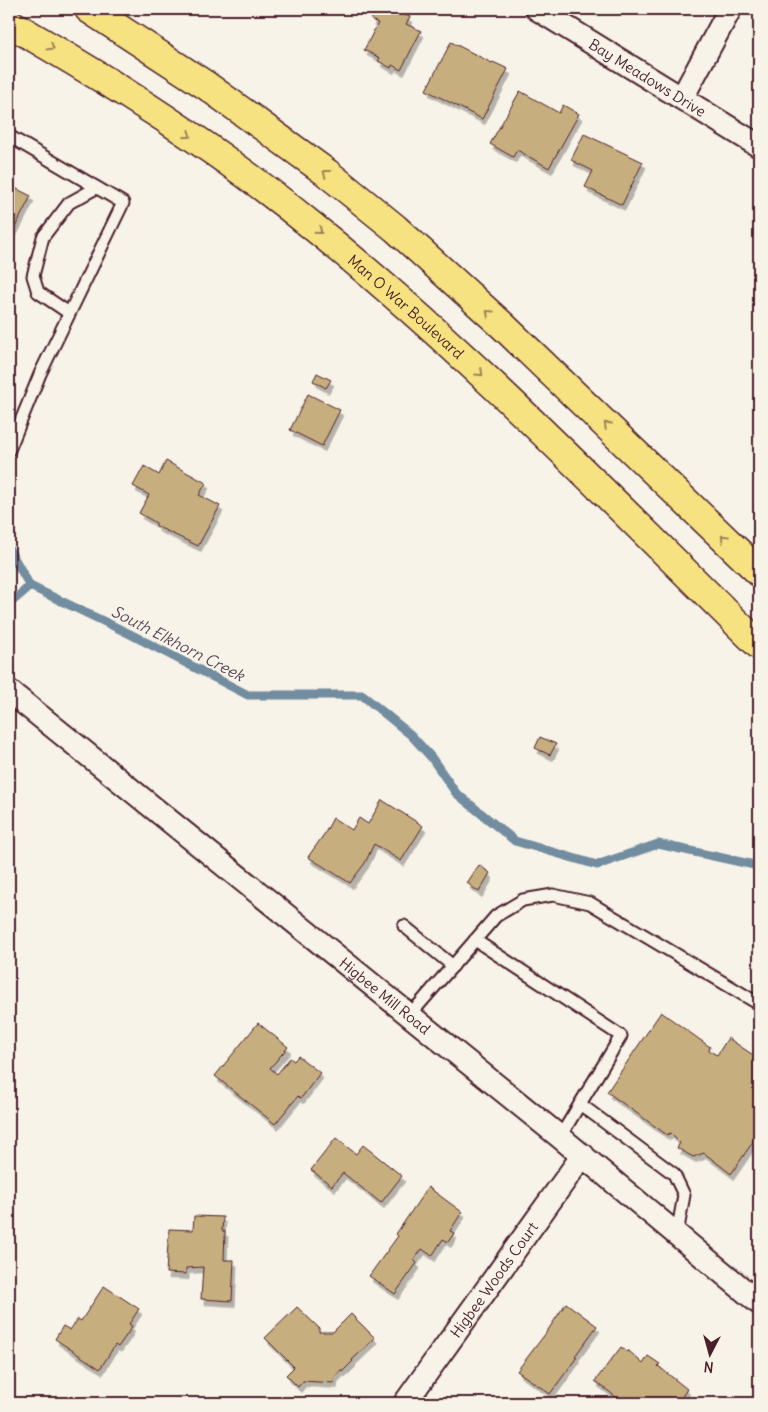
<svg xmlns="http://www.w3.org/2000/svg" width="768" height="1412" font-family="Delius,sans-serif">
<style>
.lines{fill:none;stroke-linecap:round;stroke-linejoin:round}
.stream{stroke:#728ca0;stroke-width:9}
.building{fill:#c7ae7e;stroke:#4a1f2b;filter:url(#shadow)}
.lane-casing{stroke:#4a1f2b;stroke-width:15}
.street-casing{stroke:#4a1f2b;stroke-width:26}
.primary-casing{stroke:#4a1f2b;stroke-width:31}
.lane{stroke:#f7f3e8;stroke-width:11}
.street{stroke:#f7f3e8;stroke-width:22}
.primary{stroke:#f7e281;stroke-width:28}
.oneway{stroke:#a08056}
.labels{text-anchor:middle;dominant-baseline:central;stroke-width:4.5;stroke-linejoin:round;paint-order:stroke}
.street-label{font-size:15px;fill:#4a1f2b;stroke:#f7f3e8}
.water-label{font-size:16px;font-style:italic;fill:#5b4c5c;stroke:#f7f3e8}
</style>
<defs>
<filter id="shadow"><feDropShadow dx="3" dy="5.5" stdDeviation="0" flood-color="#0004"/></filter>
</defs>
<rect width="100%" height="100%" fill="#f7f3e8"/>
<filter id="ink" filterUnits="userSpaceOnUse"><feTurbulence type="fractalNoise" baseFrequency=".02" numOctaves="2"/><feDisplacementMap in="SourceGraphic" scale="10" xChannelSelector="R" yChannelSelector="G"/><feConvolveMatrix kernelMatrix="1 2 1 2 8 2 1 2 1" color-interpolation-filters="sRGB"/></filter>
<g filter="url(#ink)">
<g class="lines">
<!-- stream -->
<g class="stream">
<path d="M9,549L30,586"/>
<path d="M9,604L30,586L130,634L248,695H362L411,735L431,757L456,793L515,841L597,865L658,844L759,866"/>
</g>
</g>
<!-- building -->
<g class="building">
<path d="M376,9H406L403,14L410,17L406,24L421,31L401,70L392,65L391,68L378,61L380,58L364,50L378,23L371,20Z"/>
<path d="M451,42L492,63L493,62L508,69L482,119L426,90Z"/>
<path d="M520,91L559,113L563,105L579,114L549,168L517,150L513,157L490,144Z"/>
<path d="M584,134L643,162L622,205L585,187L593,171L571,160Z"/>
<path d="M9,185L31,196L9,239Z"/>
<path d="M317,373L331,380L326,388L313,381Z"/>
<path d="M308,394L340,410L322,446L290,430Z"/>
<path d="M166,461L206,483L199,495L220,506L198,546L156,526V523L139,513L149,495L133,486L144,466L159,475Z"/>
<path d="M540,737L556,744L550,755L535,748Z"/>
<path d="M382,800L423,826L401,861L374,844L365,863L350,883L308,857L325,833L333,818L352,830L359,818L368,824Z"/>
<path d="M479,865L490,873L479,892L467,883Z"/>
<path d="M661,1012L710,1047L709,1051L717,1055L728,1038L759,1059V1133L731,1174L704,1153L693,1157L677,1148L680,1143L670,1133L667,1135L607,1092Z"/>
<path d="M258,1023L288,1047L270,1068L277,1074L290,1058L294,1061L298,1056L320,1073L302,1097L300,1098L298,1096L275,1124L215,1076Z"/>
<path d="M336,1138L356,1154L363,1145L402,1176L381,1203L343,1173L332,1186L311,1170Z"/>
<path d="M428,1187L462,1212L450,1231L454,1233L448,1242L443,1239L432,1256L422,1249L414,1260L417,1263L395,1294L369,1276L398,1236L396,1234Z"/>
<path d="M194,1216L223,1217L222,1231H225L224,1260H234L232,1301L201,1299L203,1267L186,1268V1274L166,1273L169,1229L193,1230Z"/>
<path d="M104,1286L139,1309L129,1324L132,1326L128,1333L118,1347L115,1345L100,1369L55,1339L63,1326L70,1330L78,1319L81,1321Z"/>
<path d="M566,1303L597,1326L575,1356L577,1357L550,1394L517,1371L546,1333Z"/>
<path d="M297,1307L319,1328V1332H333L351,1314L375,1338L352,1360L353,1361L342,1372L341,1370L335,1377L334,1383L303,1381L298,1387L286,1375L294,1367L265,1338Z"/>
<path d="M621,1347L627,1352L628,1350L643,1364L648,1356L660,1364L658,1366L687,1389L678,1403H624L595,1381Z"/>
</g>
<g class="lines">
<!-- lane casing -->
<g class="lane-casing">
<g id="lane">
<path d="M9,136L123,203L40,374L9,450"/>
<path d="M69,313L38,292L33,276L43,237L69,203L96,188"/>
<path d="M404,926L453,966"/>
<path d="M475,940L621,1036L560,1137"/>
<path d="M410,1015L496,916L523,900L553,895L590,903L759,1004"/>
<path d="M580,1104L674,1174L684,1195L677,1234"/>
</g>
</g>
<!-- street casing -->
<g class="street-casing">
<g id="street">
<path id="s1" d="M537,9L759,146"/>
<path d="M682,98L730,9"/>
<path id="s2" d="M9,691L560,1137L759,1303"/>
<path id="s3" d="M405,1403L583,1155"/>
</g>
</g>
<!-- primary casing -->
<g class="primary-casing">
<g id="primary">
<path d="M89,9L207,86L327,173L395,228L502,325L759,572"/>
<path id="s4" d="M9,23C113,83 217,148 311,225C470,353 613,502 759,645"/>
</g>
</g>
<!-- lane -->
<use href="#lane" class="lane"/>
<!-- street -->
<use href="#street" class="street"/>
<!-- primary -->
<use href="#primary" class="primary"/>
</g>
<!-- one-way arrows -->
<defs><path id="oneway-chevron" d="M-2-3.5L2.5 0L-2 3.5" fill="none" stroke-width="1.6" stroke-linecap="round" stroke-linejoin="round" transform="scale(1.25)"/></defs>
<g class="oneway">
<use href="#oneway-chevron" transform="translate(51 47) rotate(31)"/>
<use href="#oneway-chevron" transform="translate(188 135) rotate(34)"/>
<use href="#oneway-chevron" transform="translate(326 173) rotate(-143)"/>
<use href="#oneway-chevron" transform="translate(319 231) rotate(40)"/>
<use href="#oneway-chevron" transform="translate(489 313) rotate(-138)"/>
<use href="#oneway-chevron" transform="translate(480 373) rotate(43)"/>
<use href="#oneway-chevron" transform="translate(607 425) rotate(-136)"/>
<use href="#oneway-chevron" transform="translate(724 538) rotate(-136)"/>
</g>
</g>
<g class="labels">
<!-- street labels -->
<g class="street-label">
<text stroke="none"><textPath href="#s1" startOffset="130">Bay Meadows Drive</textPath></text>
<text stroke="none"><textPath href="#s4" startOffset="489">Man O War Boulevard</textPath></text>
<text stroke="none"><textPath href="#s2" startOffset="484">Higbee Mill Road</textPath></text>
<text stroke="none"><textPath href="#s3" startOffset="152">Higbee Woods Court</textPath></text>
</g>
<!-- water labels -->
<g class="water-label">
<text transform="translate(178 643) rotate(27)">South Elkhorn Creek</text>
</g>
</g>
<!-- margin -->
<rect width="768" height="1412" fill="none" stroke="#f7f3e8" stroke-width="30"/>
<rect x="15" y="15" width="738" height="1382" fill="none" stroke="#4a1f2b" stroke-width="2" filter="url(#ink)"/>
<!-- north arrow -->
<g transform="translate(710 1354) rotate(186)" stroke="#f7f3e8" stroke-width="4" paint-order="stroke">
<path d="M0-4L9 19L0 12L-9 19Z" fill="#4a1f2b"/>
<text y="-8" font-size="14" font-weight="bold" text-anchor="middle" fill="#4a1f2b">N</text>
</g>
</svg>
